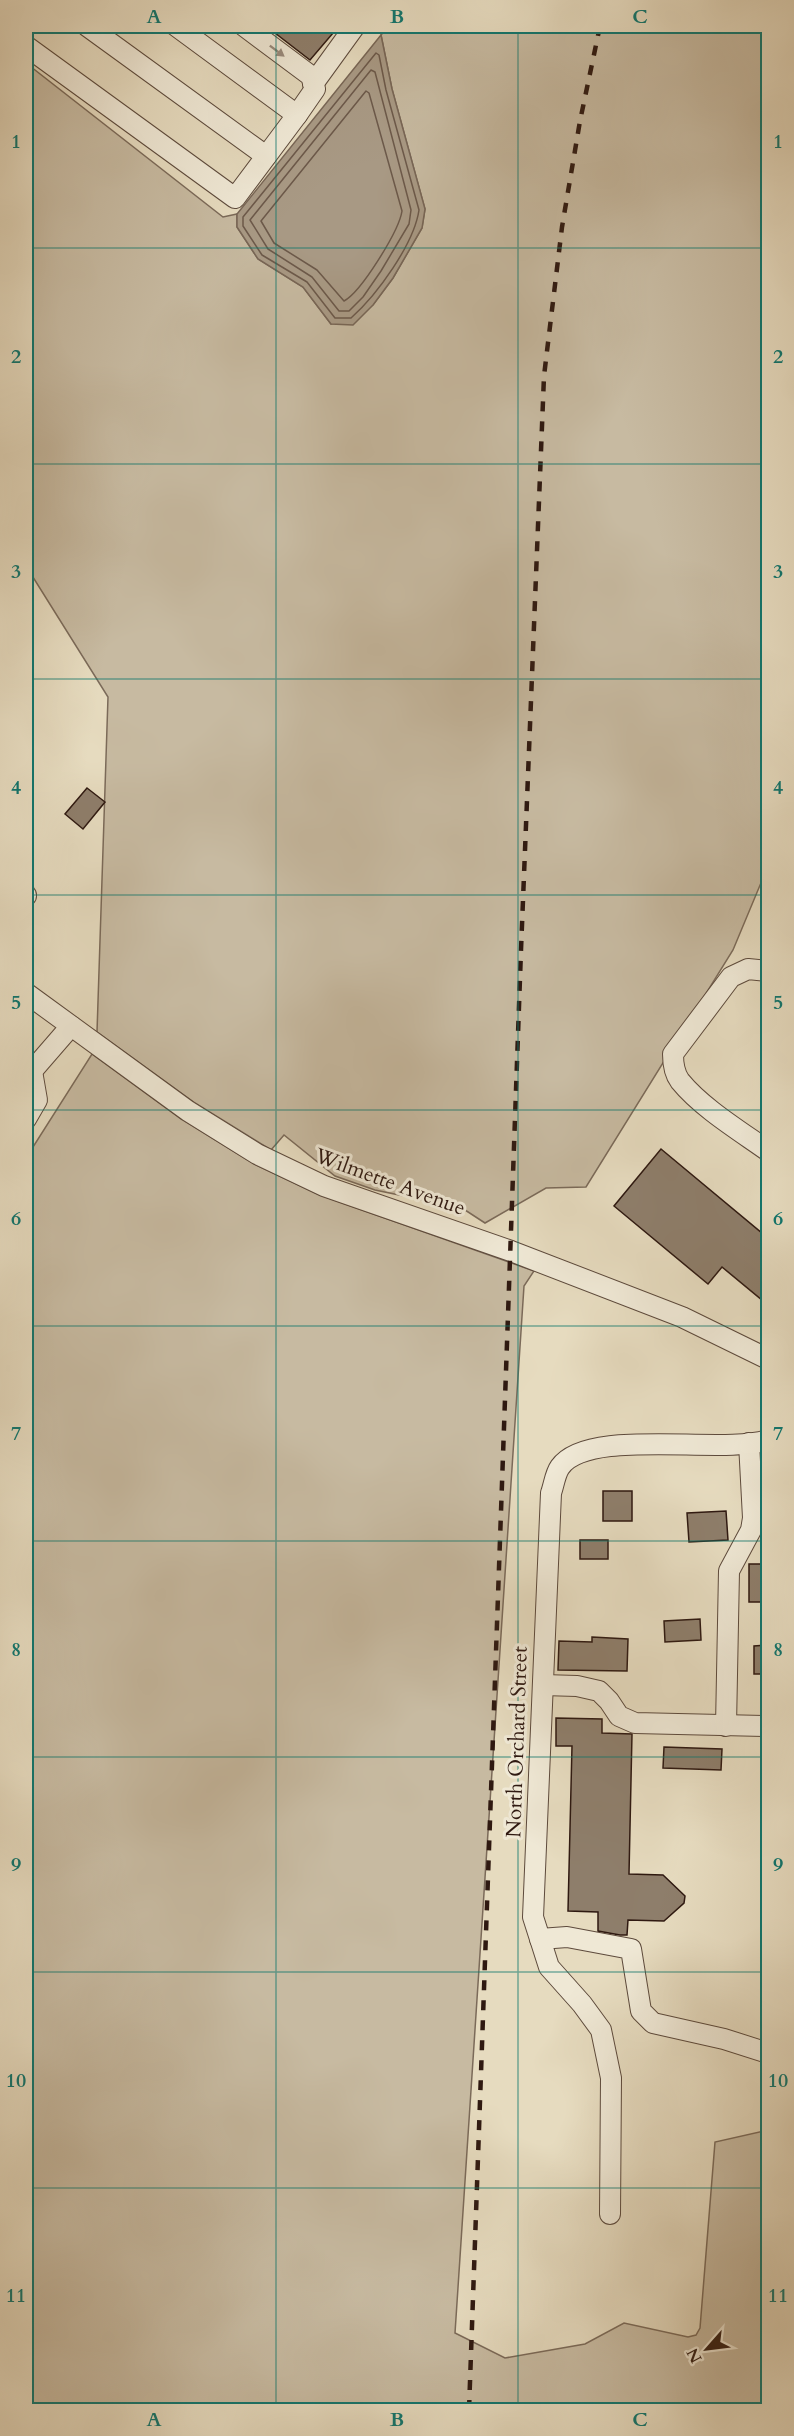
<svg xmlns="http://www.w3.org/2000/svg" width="794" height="2436" font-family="Cardo,serif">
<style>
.green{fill:#c7baa1;stroke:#7b6a59;stroke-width:1.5}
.water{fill:#a89984;stroke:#786656;stroke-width:1.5}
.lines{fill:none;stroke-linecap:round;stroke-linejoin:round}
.shore{stroke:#6c594a;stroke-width:1.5}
.building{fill:#8e7e6b;stroke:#2f1911;stroke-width:1.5}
.minor-casing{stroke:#5d4a3c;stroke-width:22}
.minor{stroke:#efe8d5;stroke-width:20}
.rail{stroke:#2f1911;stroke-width:4.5;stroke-dasharray:10 10;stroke-linecap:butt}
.oneway{fill:#998b7d}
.grid{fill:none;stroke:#0f766e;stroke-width:1.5;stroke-opacity:0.55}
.labels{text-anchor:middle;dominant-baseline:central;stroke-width:6;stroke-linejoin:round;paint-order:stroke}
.street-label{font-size:21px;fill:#2f1911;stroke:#efe8d5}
.neatline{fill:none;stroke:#0f766e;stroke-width:2}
.grid-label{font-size:20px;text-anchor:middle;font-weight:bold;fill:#0f766e}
</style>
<rect width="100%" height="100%" fill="#e6dbbf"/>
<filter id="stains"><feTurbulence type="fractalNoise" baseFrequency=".00333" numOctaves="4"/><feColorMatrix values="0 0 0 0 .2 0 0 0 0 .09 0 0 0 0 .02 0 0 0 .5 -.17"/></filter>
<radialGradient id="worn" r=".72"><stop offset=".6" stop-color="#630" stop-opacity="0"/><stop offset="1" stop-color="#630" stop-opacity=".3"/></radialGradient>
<!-- green -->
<g class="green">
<path d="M389,26H768V866L733,950L586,1187L546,1188L485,1223L462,1208L375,1190L335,1176L284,1135L271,1150L195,1103L97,1032L108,697L26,566V63L223,217L237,214V227L258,259L303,287L331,324L373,305L393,278L422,228L425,209L392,89L381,35Z"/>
<path d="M92,1054L181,1119L256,1165L320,1195L534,1271L524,1286L455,2333L505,2358L585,2344L624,2323L688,2337L696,2335L700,2328L715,2142L768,2130V2410H26V1158Z"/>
</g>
<!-- water -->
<path class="water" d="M381,35L392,89L425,209L422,228L393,278L373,305L353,325L331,324L303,287L258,259L237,227V214Z"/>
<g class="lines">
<!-- shore -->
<g class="shore">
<path d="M376,53L379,55L386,90L419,210C414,244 377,295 351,318H335L307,282L262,255L243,226V217Z"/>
<path d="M371,70L375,72L411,210L409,224L381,271L363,297L349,311H339L312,277L268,249L250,220Z"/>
<path d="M366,91L369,93L402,211C399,231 361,292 344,301L317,270L274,243L261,221Z"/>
</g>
</g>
<!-- building -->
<g class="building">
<path d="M266,26H339L310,60Z"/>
<path d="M87,788L105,802L83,829L65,814Z"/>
<path d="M661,1149L768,1238V1305L722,1267L708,1284L614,1206Z"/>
<rect x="603" y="1491" width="29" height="30"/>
<path d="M726,1511L728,1540L689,1542L687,1513Z"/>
<rect x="580" y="1540" width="28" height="19"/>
<rect x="749" y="1564" width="19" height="38"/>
<path d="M700,1619L701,1640L665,1642L664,1621Z"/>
<path d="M592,1637L628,1639L627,1671L558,1670L559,1641L592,1642Z"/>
<path d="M768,1645V1674H754V1646Z"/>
<path d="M556,1718L602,1719V1733L632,1734L629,1874L663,1875L685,1896L684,1903L664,1921L628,1920L627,1935H620L598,1931V1912L568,1911L572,1746H556Z"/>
<path d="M664,1747L722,1749L721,1770L663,1768Z"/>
</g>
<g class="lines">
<!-- minor casing -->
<g class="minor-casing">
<g id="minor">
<path d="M87,26L266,156"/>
<path d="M244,26L311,76L315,89L297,115"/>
<path d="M26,46L235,198L297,115L176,26"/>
<path d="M313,84L355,26"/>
<path d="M26,895V896"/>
<path d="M768,971L748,969L731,977L673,1054C673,1063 674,1073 680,1081C702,1108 740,1131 768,1151"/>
<path d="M26,993L188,1111L257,1154L324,1186L511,1251L682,1317L768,1359"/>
<path d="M26,1075L32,1071L71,1026"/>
<path d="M26,1119L37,1100L32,1071"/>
<path d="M543,1685L577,1686L599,1691L609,1701L619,1716L635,1723L768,1726"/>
<path d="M726,1726L729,1571L751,1530L753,1518L749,1443"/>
<path d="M540,1939L567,1937L631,1949L641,2011L653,2023L724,2039L768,2053"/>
<path d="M610,2214L611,2078L601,2030L582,2004L549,1967L533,1917L551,1493C554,1485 555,1474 560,1467C588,1427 721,1455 768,1440"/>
</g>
</g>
<!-- minor -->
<use href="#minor" class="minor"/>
<!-- rail -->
<path class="rail" d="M469,2410L521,950L544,376L562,227L580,121L600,26"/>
</g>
<!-- one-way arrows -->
<defs><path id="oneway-solid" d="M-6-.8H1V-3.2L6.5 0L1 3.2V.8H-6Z" transform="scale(1.5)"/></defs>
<use class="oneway" href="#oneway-solid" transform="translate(277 51) rotate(37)"/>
<!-- grid -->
<path class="grid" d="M276,26V2410M518,26V2410M26,248H768M26,464H768M26,679H768M26,895H768M26,1110H768M26,1326H768M26,1541H768M26,1757H768M26,1972H768M26,2188H768"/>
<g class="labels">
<!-- street labels -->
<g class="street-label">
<text transform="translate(390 1182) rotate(20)">Wilmette Avenue</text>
<text transform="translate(517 1742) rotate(-88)">North Orchard Street</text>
</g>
</g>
<!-- margin -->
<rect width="794" height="2436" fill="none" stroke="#e6dbbf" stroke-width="66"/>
<!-- north arrow -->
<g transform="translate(707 2349) rotate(242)" stroke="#efe8d5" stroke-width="4.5" paint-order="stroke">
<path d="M0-4.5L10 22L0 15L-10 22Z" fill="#2f1911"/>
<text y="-9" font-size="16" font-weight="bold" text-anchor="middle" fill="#2f1911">N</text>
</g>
<rect x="33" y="33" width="728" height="2370" class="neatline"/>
<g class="grid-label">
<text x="154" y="23">A</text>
<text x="397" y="23">B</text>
<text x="640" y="23">C</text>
<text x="16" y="148">1</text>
<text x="778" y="148">1</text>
<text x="16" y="363">2</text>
<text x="778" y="363">2</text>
<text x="16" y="578">3</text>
<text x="778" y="578">3</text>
<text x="16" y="794">4</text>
<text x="778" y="794">4</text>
<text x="16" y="1009">5</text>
<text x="778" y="1009">5</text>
<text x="16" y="1225">6</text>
<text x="778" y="1225">6</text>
<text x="16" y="1440">7</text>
<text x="778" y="1440">7</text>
<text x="16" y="1656">8</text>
<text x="778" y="1656">8</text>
<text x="16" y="1871">9</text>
<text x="778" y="1871">9</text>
<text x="16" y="2087">10</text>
<text x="778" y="2087">10</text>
<text x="16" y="2302">11</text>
<text x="778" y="2302">11</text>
<text x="154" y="2426">A</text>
<text x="397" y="2426">B</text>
<text x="640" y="2426">C</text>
</g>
<rect width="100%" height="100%" filter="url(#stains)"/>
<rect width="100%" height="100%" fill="url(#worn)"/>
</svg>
